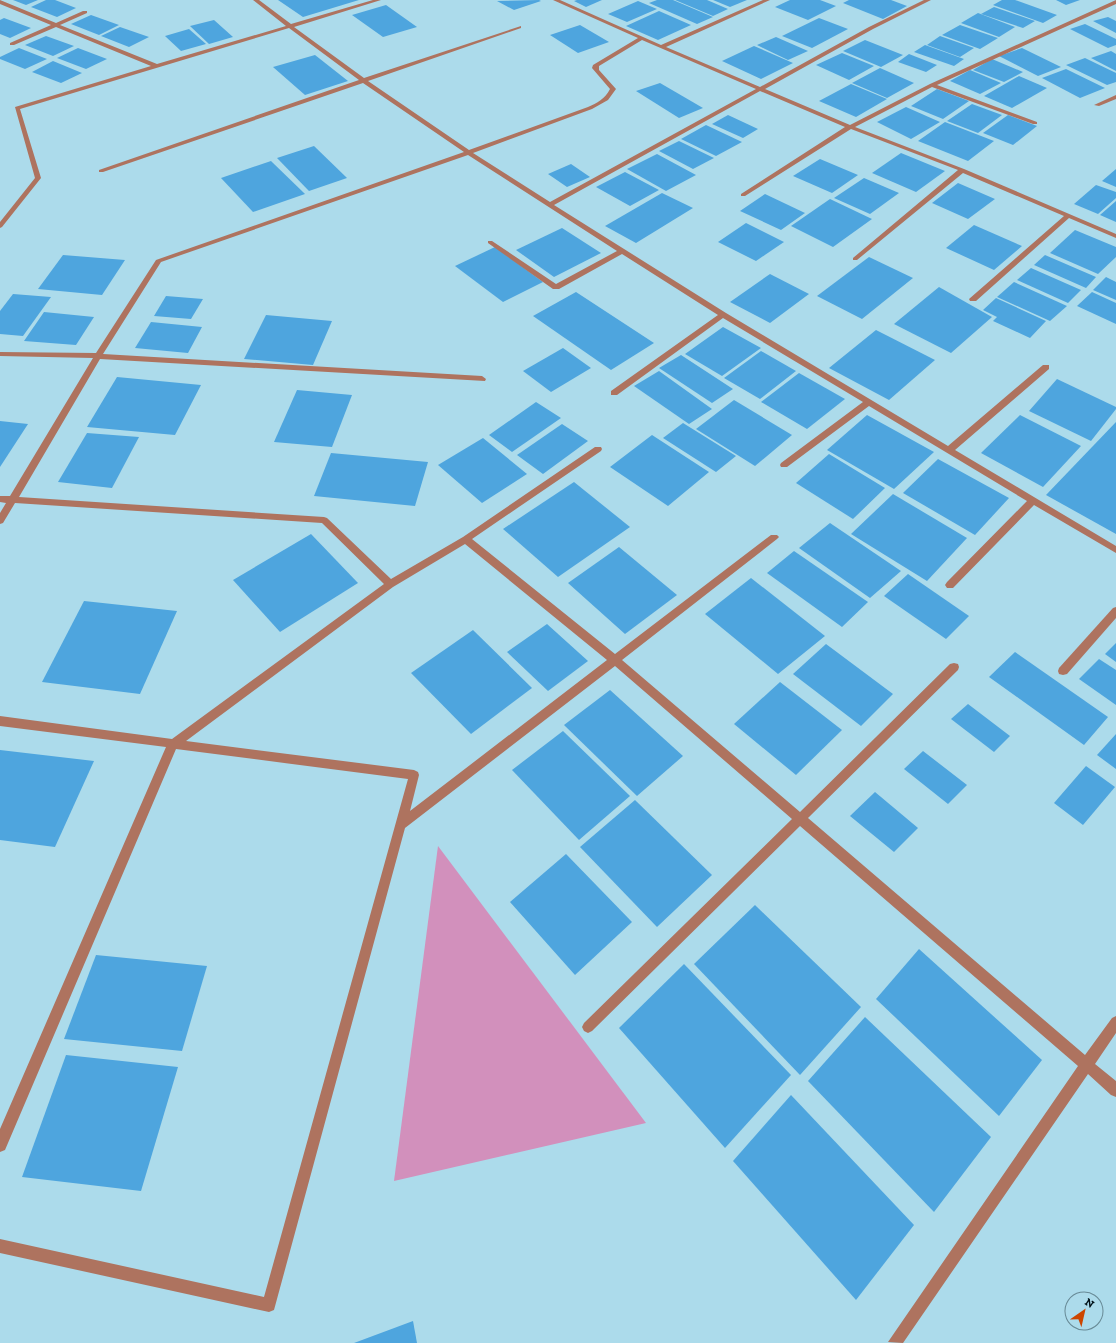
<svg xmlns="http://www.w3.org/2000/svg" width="1116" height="1343" font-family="'Zilla Slab',serif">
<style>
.green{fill:#d290bc}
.building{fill:#4ea5de}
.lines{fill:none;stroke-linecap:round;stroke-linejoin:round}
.minor{fill:#ae735f;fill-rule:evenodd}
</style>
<rect width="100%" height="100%" fill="#acdbeb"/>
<!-- green -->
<path class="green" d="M438,846L646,1123L394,1181Z"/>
<!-- building -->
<g class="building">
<path d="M13,0H38L26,5Z"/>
<path d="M46,0H55L76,8L57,17L31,7Z"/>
<path d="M278,0H359L303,17Z"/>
<path d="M539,0L541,1L514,10L497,1Z"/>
<path d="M577,0H602L586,7L574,1Z"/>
<path d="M657,0H673L713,17L697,24L649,3Z"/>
<path d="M675,0H707L728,9L713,16Z"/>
<path d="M713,0H747L730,7Z"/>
<path d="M790,0H820L836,6L808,20L775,7Z"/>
<path d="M849,0H891L907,6L883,19L843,3Z"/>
<path d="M1002,0H1015L1057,15L1043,23L993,5Z"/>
<path d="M1056,0H1080L1066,5Z"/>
<path d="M638,1L657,9L627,22L608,14Z"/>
<path d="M386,5L417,27L383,37L352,15Z"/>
<path d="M994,7L1035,21L1023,28L981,14Z"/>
<path d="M659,11L691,25L658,40L626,26Z"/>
<path d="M978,13L1015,27L999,37L961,23Z"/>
<path d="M91,15L119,25L99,35L71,24Z"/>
<path d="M1108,17L1116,21V33L1093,21Z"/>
<path d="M4,18L31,28L10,38L0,34V20Z"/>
<path d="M819,18L848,29L812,48L782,36Z"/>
<path d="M214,20L233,37L209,44L190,26Z"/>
<path d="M1085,24L1116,39V45L1108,48L1070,29Z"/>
<path d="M580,25L609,42L578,53L550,35Z"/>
<path d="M960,25L998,38L980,49L942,35Z"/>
<path d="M120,27L149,37L129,47L101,36Z"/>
<path d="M189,29L206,44L181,51L165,36Z"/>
<path d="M46,36L74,46L53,56L25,45Z"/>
<path d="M940,36L974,48L960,57L927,45Z"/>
<path d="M776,37L808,51L788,60L757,45Z"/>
<path d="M865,40L903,55L881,67L843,51Z"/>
<path d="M925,45L964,59L954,66L914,52Z"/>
<path d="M754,46L793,63L761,79L722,61Z"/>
<path d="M19,48L47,59L25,69L0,59V57Z"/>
<path d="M78,48L107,59L86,69L57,58Z"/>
<path d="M1022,48L1061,67L1038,76L999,56Z"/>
<path d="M1111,51L1116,54V71L1091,58Z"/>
<path d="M842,53L874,66L849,80L816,65Z"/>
<path d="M909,54L937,65L926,72L898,62Z"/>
<path d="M315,55L348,81L305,95L273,67Z"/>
<path d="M1085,58L1116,73V82L1107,85L1066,65Z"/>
<path d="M992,59L1023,72L1004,82L973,70Z"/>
<path d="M53,61L82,73L61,83L32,72Z"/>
<path d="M880,68L914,83L887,98L852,83Z"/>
<path d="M1066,69L1105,88L1080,98L1042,78Z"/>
<path d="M970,70L1001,83L980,94L950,81Z"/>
<path d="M1019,76L1047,88L1012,108L984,96Z"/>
<path d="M660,83L703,108L679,118L636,91Z"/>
<path d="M851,84L887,99L856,117L819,101Z"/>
<path d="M937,89L969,101L943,119L911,106Z"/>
<path d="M972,104L1002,115L978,133L947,121Z"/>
<path d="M906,107L940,122L911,139L877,122Z"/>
<path d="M728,115L758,129L743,138L712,124Z"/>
<path d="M1008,115L1037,126L1013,145L983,133Z"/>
<path d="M945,122L994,141L968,161L918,141Z"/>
<path d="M706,125L742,142L716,156L681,139Z"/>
<path d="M679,141L714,158L693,169L659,151Z"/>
<path d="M314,146L347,178L309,191L277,158Z"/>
<path d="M901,153L945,171L916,192L872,173Z"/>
<path d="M657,154L696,175L666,191L627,169Z"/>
<path d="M820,159L858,175L832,193L793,176Z"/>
<path d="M271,161L305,194L253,212L221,178Z"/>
<path d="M571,164L590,177L567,187L548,174Z"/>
<path d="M1116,169V187L1102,181Z"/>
<path d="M625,172L659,190L630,206L596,187Z"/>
<path d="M864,178L899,193L870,214L834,198Z"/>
<path d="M958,183L995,199L968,219L932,203Z"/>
<path d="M1096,185L1116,192V198L1098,214L1074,204Z"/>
<path d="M662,193L693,208L636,243L605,226Z"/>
<path d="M765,194L805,213L781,230L740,211Z"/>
<path d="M830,199L872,219L833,247L791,226Z"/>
<path d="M1116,201V222L1100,215Z"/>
<path d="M746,223L784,242L756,261L718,242Z"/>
<path d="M974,225L1022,246L994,270L946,248Z"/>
<path d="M562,228L601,253L554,277L516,250Z"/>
<path d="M1075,230L1116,247V257L1098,274L1050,253Z"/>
<path d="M495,247L543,282L503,302L455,266Z"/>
<path d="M63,255L125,260L102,295L38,289Z"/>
<path d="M1045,255L1096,277L1086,288L1034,265Z"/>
<path d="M869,257L913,278L862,319L817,296Z"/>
<path d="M1031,268L1081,290L1068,303L1017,280Z"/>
<path d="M770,274L809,294L770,323L730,302Z"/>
<path d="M1106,277L1116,282V300L1093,290Z"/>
<path d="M1014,282L1067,306L1050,321L997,297Z"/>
<path d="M939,287L992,317L951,353L894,324Z"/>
<path d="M576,292L654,343L611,370L533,316Z"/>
<path d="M1092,292L1116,303V324L1077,306Z"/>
<path d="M13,294L51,297L23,336L0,334V311Z"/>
<path d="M166,296L203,299L191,319L154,316Z"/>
<path d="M996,298L1046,321L1030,338L993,321L997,317L983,310Z"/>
<path d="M44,312L94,317L76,345L24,341Z"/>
<path d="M266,315L332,321L313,365L244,359Z"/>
<path d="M151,322L202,327L188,353L135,348Z"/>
<path d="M723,327L761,348L722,376L685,354Z"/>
<path d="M876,330L935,360L889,400L829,368Z"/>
<path d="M563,348L591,368L551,392L523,371Z"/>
<path d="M761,351L796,371L760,399L724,378Z"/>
<path d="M681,355L733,389L712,403L659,368Z"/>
<path d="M659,371L712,409L689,424L634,386Z"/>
<path d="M799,373L845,399L807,429L761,402Z"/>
<path d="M117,377L201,385L175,435L87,427Z"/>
<path d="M1057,379L1116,407V409L1091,441L1029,411Z"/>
<path d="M297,390L352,395L332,447L274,442Z"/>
<path d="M734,400L792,435L755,466L696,429Z"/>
<path d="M536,402L561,418L512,452L489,435Z"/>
<path d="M867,415L934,452L894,489L827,450Z"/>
<path d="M1020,415L1081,446L1043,487L981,453Z"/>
<path d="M0,421L28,424L0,467Z"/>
<path d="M1116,422V534L1046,495Z"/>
<path d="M683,423L736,456L716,472L663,438Z"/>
<path d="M562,424L588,441L543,474L517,455Z"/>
<path d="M87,433L139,437L112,488L58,482Z"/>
<path d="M652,435L709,472L668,506L610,467Z"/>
<path d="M483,438L527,474L482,503L438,465Z"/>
<path d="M331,453L428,462L415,506L314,496Z"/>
<path d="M829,454L885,488L853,519L796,483Z"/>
<path d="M938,459L1009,498L975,535L903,493Z"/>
<path d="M574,482L630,527L558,577L503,529Z"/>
<path d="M893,494L967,538L927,581L851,534Z"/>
<path d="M830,523L901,571L870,598L799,548Z"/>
<path d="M311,534L358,583L280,632L233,580Z"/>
<path d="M619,547L677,595L625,634L568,583Z"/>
<path d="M794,551L868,602L842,627L767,573Z"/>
<path d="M908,574L969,616L946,639L884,596Z"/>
<path d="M751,578L825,636L778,674L705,614Z"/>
<path d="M84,601L177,611L140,694L42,682Z"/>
<path d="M547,624L588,661L548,691L507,652Z"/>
<path d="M473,630L532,688L471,734L411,673Z"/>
<path d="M1116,643V662L1105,654Z"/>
<path d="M826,644L893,694L861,726L793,674Z"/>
<path d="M1015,652L1108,717L1084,745L989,677Z"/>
<path d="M1099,659L1116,670V705L1079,679Z"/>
<path d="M780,682L842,730L796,775L734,724Z"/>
<path d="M610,690L683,756L637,796L564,725Z"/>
<path d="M968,704L1010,736L994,752L951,719Z"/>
<path d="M563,731L630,796L579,840L512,770Z"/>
<path d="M1116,734V769L1097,755Z"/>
<path d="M0,750L94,761L55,847L0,840Z"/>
<path d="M923,751L967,785L948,804L904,769Z"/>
<path d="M1086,766L1115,787L1083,825L1054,803Z"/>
<path d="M875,792L918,828L894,852L850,816Z"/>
<path d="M635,800L712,875L657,927L580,847Z"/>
<path d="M566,854L632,922L575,975L510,902Z"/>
<path d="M755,905L861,1007L800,1075L694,964Z"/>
<path d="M919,949L1042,1060L999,1116L876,999Z"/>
<path d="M96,955L207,966L182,1051L64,1039Z"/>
<path d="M684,964L791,1075L725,1148L619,1028Z"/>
<path d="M865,1017L991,1137L934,1212L808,1081Z"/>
<path d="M66,1055L178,1067L141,1191L22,1177Z"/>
<path d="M791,1095L914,1225L856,1300L733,1161Z"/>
<path d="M413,1321L417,1343H354Z"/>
</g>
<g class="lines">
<!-- minor -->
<g class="minor">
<path d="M0,0L56,23L83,11H87V13L60,25L157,64L286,26L253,0H259L291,24L373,0H381L294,27L364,78L521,26V28L368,81L469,150L588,107C597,103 605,99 610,89L592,68L593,65L638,38L553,0H560L661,45L763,0H770L666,47L760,87L869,27L924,0H931L873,29L765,89L850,125L930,84L1116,0V4L937,85L1037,122V124H1033L932,87L855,127L964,169L1116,234V238L1069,218L976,301H970L969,299L1064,216L963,173L857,260H853V258L958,170L851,129L745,196H741V194L845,127L760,91L554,205L726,313L948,446L1043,365H1049V369L955,450L1116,546V553L1034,505L953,588H947L945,585L947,582L1027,501L869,406L787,467H781L780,465L781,463L863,402L723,318L617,395H611V391L718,315L622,254L559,289H553L488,243V241H492L556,284L617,251L468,155L161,262L103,354L482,376L486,379L485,381L100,359L19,497L324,517L327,518L391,579L463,537L595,447H601L602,449L601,451L472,539L615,654L771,535H777L779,537L777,539L622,660L800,812L950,664L954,663L958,664L959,667L958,670L808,818L1085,1055L1112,1018L1116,1016V1033L1095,1064L1116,1081V1097L1111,1095L1088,1074L903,1343L888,1342L1078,1066L800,826L592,1031L588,1033L584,1031L582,1027L584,1023L792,819L615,666L405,828L274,1310L269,1312L0,1253V1239L264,1297L408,779L176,749L5,1150L0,1152V1129L166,747L0,726V716L172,739L384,584L322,523L15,503L3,523L0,524V513L6,503L0,502V496H10L93,358L0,356V352L96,353L156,260L464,152L363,83L103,172H99V170L359,80L289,28L20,109L41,178L2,227L0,228V222L35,178L15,107L151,66L56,27L14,45H10V43L51,25L0,4ZM642,40L756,89L550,202L473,153L592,109L608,100L616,89L599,70V66ZM465,544L607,660L410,811L419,775L418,772L414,770L186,741L393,587Z"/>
<path d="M1116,95V99L1099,106L1094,105Z"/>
<path d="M1116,607V618L1067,674L1063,675L1059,674L1058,671L1059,668L1113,608Z"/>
</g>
</g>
<!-- north arrow -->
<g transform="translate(1084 1311) rotate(34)"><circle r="19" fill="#acdbeb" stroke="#688a96"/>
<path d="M0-3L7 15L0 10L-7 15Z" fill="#cc4600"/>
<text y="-6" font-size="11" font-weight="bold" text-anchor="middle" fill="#011016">N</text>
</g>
</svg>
